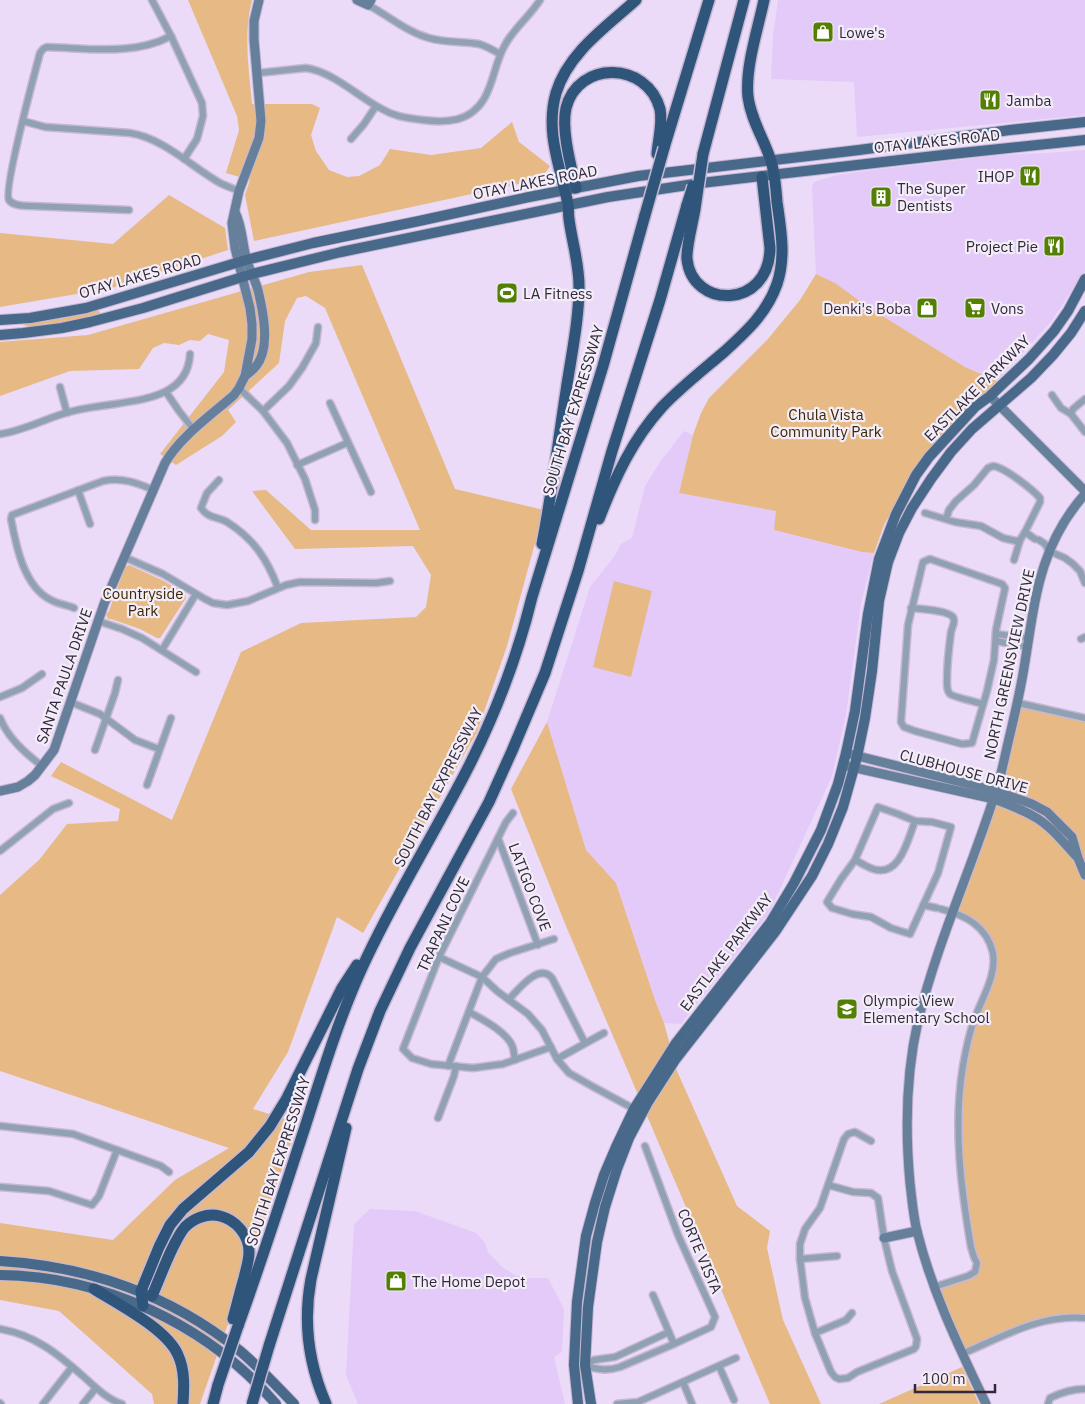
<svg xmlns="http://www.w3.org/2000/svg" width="1085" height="1404" font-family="'IBM Plex Sans',sans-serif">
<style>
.built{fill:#e3caf8}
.green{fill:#e6b985}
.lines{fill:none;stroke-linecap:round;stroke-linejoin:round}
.street-casing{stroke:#c6b7d3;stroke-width:9}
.secondary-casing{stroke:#c6b7d3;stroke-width:11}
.primary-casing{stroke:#c6b7d3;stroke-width:12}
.highway-casing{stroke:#c6b7d3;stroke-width:14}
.street{stroke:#8fa1b3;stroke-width:6}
.secondary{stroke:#66809b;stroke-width:9}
.primary{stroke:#49698a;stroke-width:10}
.highway{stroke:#30557a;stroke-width:11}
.highway-bridge-casing{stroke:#c6b7d3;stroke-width:14;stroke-linecap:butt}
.highway-bridge{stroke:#30557a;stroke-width:11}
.labels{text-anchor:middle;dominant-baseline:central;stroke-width:4.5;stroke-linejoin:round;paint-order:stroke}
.poi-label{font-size:15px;fill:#32273b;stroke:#f2edf7;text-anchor:start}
.street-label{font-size:15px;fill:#32273b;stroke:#f2edf7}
.park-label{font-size:15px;fill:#3c2505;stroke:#f2edf7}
</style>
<rect width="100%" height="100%" fill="#ebdbf9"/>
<!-- built -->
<g class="built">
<path d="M778,0H1085V115L857,137L854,82L771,79L773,36Z"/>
<path d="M1085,150V271L1050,323L997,381L965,367L868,307L836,284L816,274L812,187L814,182L837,175L882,169L1001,155L1047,153Z"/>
<path d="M684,431L693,435L679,493L777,511L774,530L862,552L874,553L861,604L846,715L832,776L769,913L681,1024L664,1023L655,1000L616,883L586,850L547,722L590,587L614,557L621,544L632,538L645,486L660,462Z"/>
<path d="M370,1209L415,1211L476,1233L485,1243L488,1252L502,1267L515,1275L528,1278H548L564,1309L562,1352L554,1357L565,1404H358L346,1375L354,1224Z"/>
</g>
<!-- green -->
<g class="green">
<path d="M188,0H252C243,34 249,70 252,104H312L320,108L311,135L316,151L329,170L347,177L359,176L380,165L390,149L431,155L481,148L512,122L519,142L550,166L541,179L254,241L245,195L250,180L226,173L239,130L237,116Z"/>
<path d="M169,195L225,228L228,250L112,288L0,307V233L113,244Z"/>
<path d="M362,265L455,489L544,510L507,646L477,732L363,933L337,917L288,1052L253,1109L298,1123L200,1404H154L152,1394L59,1311L0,1300V1223L113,1240L175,1180L229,1148L0,1071V895L39,860L67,824L118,821L120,809L51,776L61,762L172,820L241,652L301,623L416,617L426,607L431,575L413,546L295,549L252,491L266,490L311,530H420L325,308L306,296L297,298L285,321L279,363L228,410L236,422L222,436L176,465L160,454L224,372L229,340L208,334L200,341L190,340L179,345L164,343L153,348L139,369L70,371L0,396V342L88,335L309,272Z"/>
<path d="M816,274L835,283L868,307L965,367L997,381L937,439L915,469L884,525L874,553L862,552L774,530L776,511L679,493L693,435L701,413L709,398L767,340L800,300Z"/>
<path d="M98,310L101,314L66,322L29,327L23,324L64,318Z"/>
<path d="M129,565L162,580L185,593L186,598L160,638H157L140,629L111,619H108L106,614L109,611L125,567Z"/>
<path d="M614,581L652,591L631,677L593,667Z"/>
<path d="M1017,702L1085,719V1320L1037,1324L965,1355L936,1288L976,1270L964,1186L961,1127L962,1094L968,1053L996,959L977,925L955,916L990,813Z"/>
<path d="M547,722L586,850L616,883L655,1000L664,1023L677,1071L737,1206L770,1231L767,1248L783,1320L821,1404H770L566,926L511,789Z"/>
<path d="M962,1367L979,1404H879Z"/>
</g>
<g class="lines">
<!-- street casing -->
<g class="street-casing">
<g id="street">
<path d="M152,0L171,36L202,103L203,116L197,139L184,159"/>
<path d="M368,5C389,16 407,32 429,38C446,43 462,41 479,44C486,46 493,50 500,54"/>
<path d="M258,73L306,68C333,72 356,95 380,108C395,117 406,118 423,120C447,123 470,122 484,99C494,82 495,62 505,45C514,28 530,16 540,0"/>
<path d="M23,121L45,127L130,133C163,138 192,167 220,183C226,186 232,188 239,191"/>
<path d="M351,139L364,124L376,106"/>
<path d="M129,210L31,206C24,206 13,206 9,200C3,190 35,72 40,53L43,49L47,47C88,48 134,56 171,36"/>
<path d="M60,387L67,413"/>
<path d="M239,388L263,411L287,443L305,479L315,510V520"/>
<path d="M166,392L179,411L194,430"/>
<path d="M1052,395L1061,408L1071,414L1085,432"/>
<path d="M330,403L371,492"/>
<path d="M263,411L289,386L302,368L316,343L318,327"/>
<path d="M1071,414L1073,409L1085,399"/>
<path d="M0,434C24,431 46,418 69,412C84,408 99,406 115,404C146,399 188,395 190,354"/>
<path d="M297,465L347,443"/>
<path d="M219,480L207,493L201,508C209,519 216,516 227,522C254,539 267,559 278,588"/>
<path d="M78,490L90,524"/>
<path d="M925,513L955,522L981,526L1003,538L1016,541L1020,540L1025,532L1040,502V498C1032,489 1004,467 993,466L988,468L974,485L956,501L949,510L946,519"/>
<path d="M1025,532L1035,539"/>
<path d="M1039,540L1045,544L1049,551L1065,558L1073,564L1080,571L1085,583"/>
<path d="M124,557L163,574L205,599L213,603L227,605L248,601L286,585L300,582L376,583L390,581"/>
<path d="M930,559L1002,584L1005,588L996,630L994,660L987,691L972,743L962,744L915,731L904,727L901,722L908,625L923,562Z"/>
<path d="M1014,560L1020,540"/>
<path d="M74,608C67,605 58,604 51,600C24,587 16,546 11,519L12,515L103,481C122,477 137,483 154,490"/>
<path d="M911,608C920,609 947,610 953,617C956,622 952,627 951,632C949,647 947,664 947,679C947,683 946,690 950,694C953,697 977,702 983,704"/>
<path d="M98,621L122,629L142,638L196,672"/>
<path d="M996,634L1029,638"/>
<path d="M1081,639L1085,637"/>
<path d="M996,641L1028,647"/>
<path d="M162,650L196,594"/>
<path d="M0,697L22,688L42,674"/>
<path d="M70,702L100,714L135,740L159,749"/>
<path d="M1018,703L1085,718"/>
<path d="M0,718C8,738 25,753 42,766"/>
<path d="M95,750L115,693L118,680"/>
<path d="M147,785L171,718"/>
<path d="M878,807L898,814L915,821L932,822L951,827L938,873L910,934L891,928L871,917L852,914L832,908L827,902L841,879L855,860Z"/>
<path d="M513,813L506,822L439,957L403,1049L412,1058L431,1064L473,1068L503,1064L551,1047"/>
<path d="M498,838L538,945"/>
<path d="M0,851L53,809L69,803"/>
<path d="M855,860C861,863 867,867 873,869C900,878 908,839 915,821"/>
<path d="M923,905L937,908"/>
<path d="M439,957L482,977L497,991L528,1014L542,1030L557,1059L569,1073L590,1085L636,1110"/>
<path d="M509,999C518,990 539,962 552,978L585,1043"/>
<path d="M469,1012C482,1019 509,1033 513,1048C514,1052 514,1056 515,1060"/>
<path d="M557,1059L604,1033"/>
<path d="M448,1066L482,977L496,959L510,953L554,939"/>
<path d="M438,1118L454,1076L456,1066"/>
<path d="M0,1126L73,1134L161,1166L169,1172"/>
<path d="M828,1185L853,1192L871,1193L878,1198L884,1238L892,1271L917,1339L916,1346L914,1349L857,1372L848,1378L839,1379L835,1377L831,1372L815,1333L805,1298L800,1259V1244L805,1229L820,1208L844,1139L848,1134L855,1132L871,1141"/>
<path d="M0,1187L49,1191L92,1205L99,1196L117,1150"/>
<path d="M800,1259L837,1256"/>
<path d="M934,1287L968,1276L975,1272L977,1263L974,1257L971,1247C961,1188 953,1126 963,1066C966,1049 969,1033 975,1018C982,998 997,975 993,953C987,926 965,915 941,909"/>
<path d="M653,1295L674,1344"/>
<path d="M0,1329C35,1335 58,1354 84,1377C95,1387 107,1399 122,1404"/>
<path d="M815,1333L846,1320L852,1313"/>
<path d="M962,1354C1002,1337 1040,1314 1085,1318"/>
<path d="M584,1365L594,1360L615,1357L669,1332"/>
<path d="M585,1365C596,1370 607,1371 620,1367L674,1344L711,1327L715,1317L678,1235L645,1146"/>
<path d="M719,1366L734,1400"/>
<path d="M683,1382L692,1404"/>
<path d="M0,1403L1,1404"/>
<path d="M43,1404L72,1367"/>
<path d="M83,1404L96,1388"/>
<path d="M617,1404L638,1402L736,1358"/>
<path d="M1048,1404L1050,1398C1062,1392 1072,1389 1085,1389"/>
</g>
</g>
<!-- secondary casing -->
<g class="secondary-casing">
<g id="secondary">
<path d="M357,0L368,5L371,0"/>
<path d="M235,212C243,228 242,245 247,261C250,271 255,280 258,290C263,311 271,348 256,366C253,370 249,373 245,376"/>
<path d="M990,396L1085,491"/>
<path d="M846,753L996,791L1032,804L1047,812L1072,837L1078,858L1085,875"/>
<path d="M847,766L994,799C1007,804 1021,809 1033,816C1050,825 1063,842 1076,856"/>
<path d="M0,791L18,787L28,781L35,775L54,750L104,604L165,463C181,436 210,416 234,395L239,388L245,376L252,339V324L250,308L235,248L232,223L239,191L259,138L261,121L254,40V21L259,0"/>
<path d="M884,1238L917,1231"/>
<path d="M986,1404C959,1347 932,1292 917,1231C913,1215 912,1199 910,1183C905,1129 906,1074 918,1021C937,943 971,870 995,794C1001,777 1004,760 1008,743C1014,718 1020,693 1024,668C1035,602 1038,547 1085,494"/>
</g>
</g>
<!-- primary casing -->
<g class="primary-casing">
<g id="primary">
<path d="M0,320L30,318L86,308L246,260L313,243L419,221L529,197L638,176L859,150L1010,130L1085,122"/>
<path d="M0,335L23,333L62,328L90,322L143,308L252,274L341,252L608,197L701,183L952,154L1085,140"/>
<path d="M0,1261C88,1266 171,1295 240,1351C259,1367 277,1386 294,1404"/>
<path d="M0,1275C104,1276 208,1325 276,1404"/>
<path d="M578,1404L574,1365L577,1302L586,1236L595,1203L604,1175L616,1147L634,1109L676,1043L770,923L794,883L821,830L838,784L846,753L855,711L868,614L879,559L896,514L916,475L929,457L975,407L990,396L1029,359L1054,331L1068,311L1085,279"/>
<path d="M591,1404L585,1365L588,1307L597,1242L605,1207L617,1169L629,1138L648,1102L675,1060L775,932L812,876L828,844L843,807L857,757L865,718L872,671L879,601L888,562L899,533L912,508L931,479L951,452L972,429L1031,378L1053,355L1071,333L1085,311"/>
</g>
</g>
<!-- highway casing -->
<g class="highway-casing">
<g id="highway">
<path d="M664,148L709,0"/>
<path d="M703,154L744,0"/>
<path d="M576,188C571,166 561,130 566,108C578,60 647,61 660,109C663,123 658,140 657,154"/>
<path d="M695,209C693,222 686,247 687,259C692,309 769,310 770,248L762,177"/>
<path d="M599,519C615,478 632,440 662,407C681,387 703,370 724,352C746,332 767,313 777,284C786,257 781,230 777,202C776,188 775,174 771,161C764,139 751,120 748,97C745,67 758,29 764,0"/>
<path d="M542,544C552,493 558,442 566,391C571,357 579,321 579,286C579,263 572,242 569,219C568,214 569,209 568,204C560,166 545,132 556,93C568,53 606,27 636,0"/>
<path d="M94,1289C118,1304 167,1329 178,1355C185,1370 184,1388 183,1404"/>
<path d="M152,1296C160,1278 173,1241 185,1227C194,1218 207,1213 220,1216C236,1220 249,1235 249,1252C249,1261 246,1269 244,1278C240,1291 237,1305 233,1319"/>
<path d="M143,1306L141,1291L159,1247L170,1225L183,1209L249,1152L270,1126L287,1098L342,988L357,965"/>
<path d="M238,1326C262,1260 283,1194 305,1127C322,1074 338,1021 361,970C393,899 435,833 470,764C497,710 518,655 532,597L603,366L645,215"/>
<path d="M269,1346L358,1069L380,1011L410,948L489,802L512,751L545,673L578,571L612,451L660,300L687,205"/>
<path d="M213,1404L218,1385"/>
<path d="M326,1404C309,1365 303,1322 311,1279L346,1128"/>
</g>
</g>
<!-- street -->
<use href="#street" class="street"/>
<!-- secondary -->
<use href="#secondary" class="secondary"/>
<!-- primary -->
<use href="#primary" class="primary"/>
<!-- highway -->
<use href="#highway" class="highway"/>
<!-- highway-bridge casing -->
<g class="highway-bridge-casing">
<g id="highway-bridge">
<path d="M687,205L693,186"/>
<path d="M695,209L703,154"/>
<path d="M645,215L664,148"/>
<path d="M218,1385L238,1326"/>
<path d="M252,1404L269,1346"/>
</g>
</g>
<!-- highway-bridge -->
<use href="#highway-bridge" class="highway-bridge"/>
</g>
<!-- icons -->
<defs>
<g id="shop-square" transform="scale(1.125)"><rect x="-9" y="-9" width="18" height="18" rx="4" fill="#537f03" stroke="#f2edf7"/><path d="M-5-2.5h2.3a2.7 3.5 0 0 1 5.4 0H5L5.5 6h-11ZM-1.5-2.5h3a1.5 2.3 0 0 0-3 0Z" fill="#fff"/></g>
<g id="restaurant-square" transform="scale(1.125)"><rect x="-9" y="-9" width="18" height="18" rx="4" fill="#537f03" stroke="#f2edf7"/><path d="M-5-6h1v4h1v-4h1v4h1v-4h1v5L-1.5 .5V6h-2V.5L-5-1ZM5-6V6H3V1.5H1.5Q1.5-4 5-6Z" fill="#fff"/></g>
<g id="building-square" transform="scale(1.125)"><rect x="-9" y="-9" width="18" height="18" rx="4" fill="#537f03" stroke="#f2edf7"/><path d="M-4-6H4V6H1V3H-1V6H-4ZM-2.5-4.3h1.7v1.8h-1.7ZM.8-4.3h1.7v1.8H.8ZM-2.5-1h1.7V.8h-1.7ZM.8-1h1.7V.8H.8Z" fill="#fff"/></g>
<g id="stadium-square" transform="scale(1.125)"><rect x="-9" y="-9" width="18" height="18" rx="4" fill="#537f03" stroke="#f2edf7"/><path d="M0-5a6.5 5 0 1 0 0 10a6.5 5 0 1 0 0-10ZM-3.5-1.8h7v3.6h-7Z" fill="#fff"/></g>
<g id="supermarket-square" transform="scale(1.125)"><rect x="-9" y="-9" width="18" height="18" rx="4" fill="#537f03" stroke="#f2edf7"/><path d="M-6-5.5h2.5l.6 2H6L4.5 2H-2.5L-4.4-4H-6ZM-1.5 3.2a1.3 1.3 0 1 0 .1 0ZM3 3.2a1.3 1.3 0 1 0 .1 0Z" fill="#fff"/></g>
<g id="school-square" transform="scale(1.125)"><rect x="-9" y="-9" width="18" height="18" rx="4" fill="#537f03" stroke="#f2edf7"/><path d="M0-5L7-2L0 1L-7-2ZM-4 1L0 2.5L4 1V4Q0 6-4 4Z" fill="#fff"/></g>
</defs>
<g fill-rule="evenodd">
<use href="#shop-square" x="823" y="32"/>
<use href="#restaurant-square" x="990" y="100"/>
<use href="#restaurant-square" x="1030" y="176"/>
<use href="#building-square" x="881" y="197"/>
<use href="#restaurant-square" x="1054" y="246"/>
<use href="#stadium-square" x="507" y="293"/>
<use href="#shop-square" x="927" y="308"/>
<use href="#supermarket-square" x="975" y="308"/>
<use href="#school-square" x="847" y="1009"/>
<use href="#shop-square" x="396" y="1281"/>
</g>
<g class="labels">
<!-- poi labels -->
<g class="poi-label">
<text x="839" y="32">Lowe's</text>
<text x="1006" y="100">Jamba</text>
<text x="1014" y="176" text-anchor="end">IHOP</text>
<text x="897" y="188">The Super<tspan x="897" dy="17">Dentists</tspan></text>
<text x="1038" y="246" text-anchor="end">Project Pie</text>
<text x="523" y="293">LA Fitness</text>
<text x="911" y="308" text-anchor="end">Denki's Boba</text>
<text x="991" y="308">Vons</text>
<text x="863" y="1000">Olympic View<tspan x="863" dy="17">Elementary School</tspan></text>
<text x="412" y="1281">The Home Depot</text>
</g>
<!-- street labels -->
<g class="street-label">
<text transform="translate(937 141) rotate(-6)">OTAY LAKES ROAD</text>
<text transform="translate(535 182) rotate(-11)">OTAY LAKES ROAD</text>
<text transform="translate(140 276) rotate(-16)">OTAY LAKES ROAD</text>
<text transform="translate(977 388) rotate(-45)">EASTLAKE PARKWAY</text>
<text transform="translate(573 410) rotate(-73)">SOUTH BAY EXPRESSWAY</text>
<text transform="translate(1009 664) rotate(-78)">NORTH GREENSVIEW DRIVE</text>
<text transform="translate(64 676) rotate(-71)">SANTA PAULA DRIVE</text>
<text transform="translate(964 771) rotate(15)">CLUBHOUSE DRIVE</text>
<text transform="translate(438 787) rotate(-63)">SOUTH BAY EXPRESSWAY</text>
<text transform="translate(530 887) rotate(69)">LATIGO COVE</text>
<text transform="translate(443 924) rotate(-65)">TRAPANI COVE</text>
<text transform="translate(726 952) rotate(-53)">EASTLAKE PARKWAY</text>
<text transform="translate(278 1161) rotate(-72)">SOUTH BAY EXPRESSWAY</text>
<text transform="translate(700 1251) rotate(67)">CORTE VISTA</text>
</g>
<!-- park labels -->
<g class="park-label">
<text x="826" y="414">Chula Vista<tspan x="826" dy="17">Community Park</tspan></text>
<text x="143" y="593">Countryside<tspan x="143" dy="17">Park</tspan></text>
</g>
</g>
<!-- scale -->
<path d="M915 1384v8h80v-8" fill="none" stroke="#32273b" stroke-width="2.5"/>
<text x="922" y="1384" font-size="15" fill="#32273b" stroke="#f2edf7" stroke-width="4" paint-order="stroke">100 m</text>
</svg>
